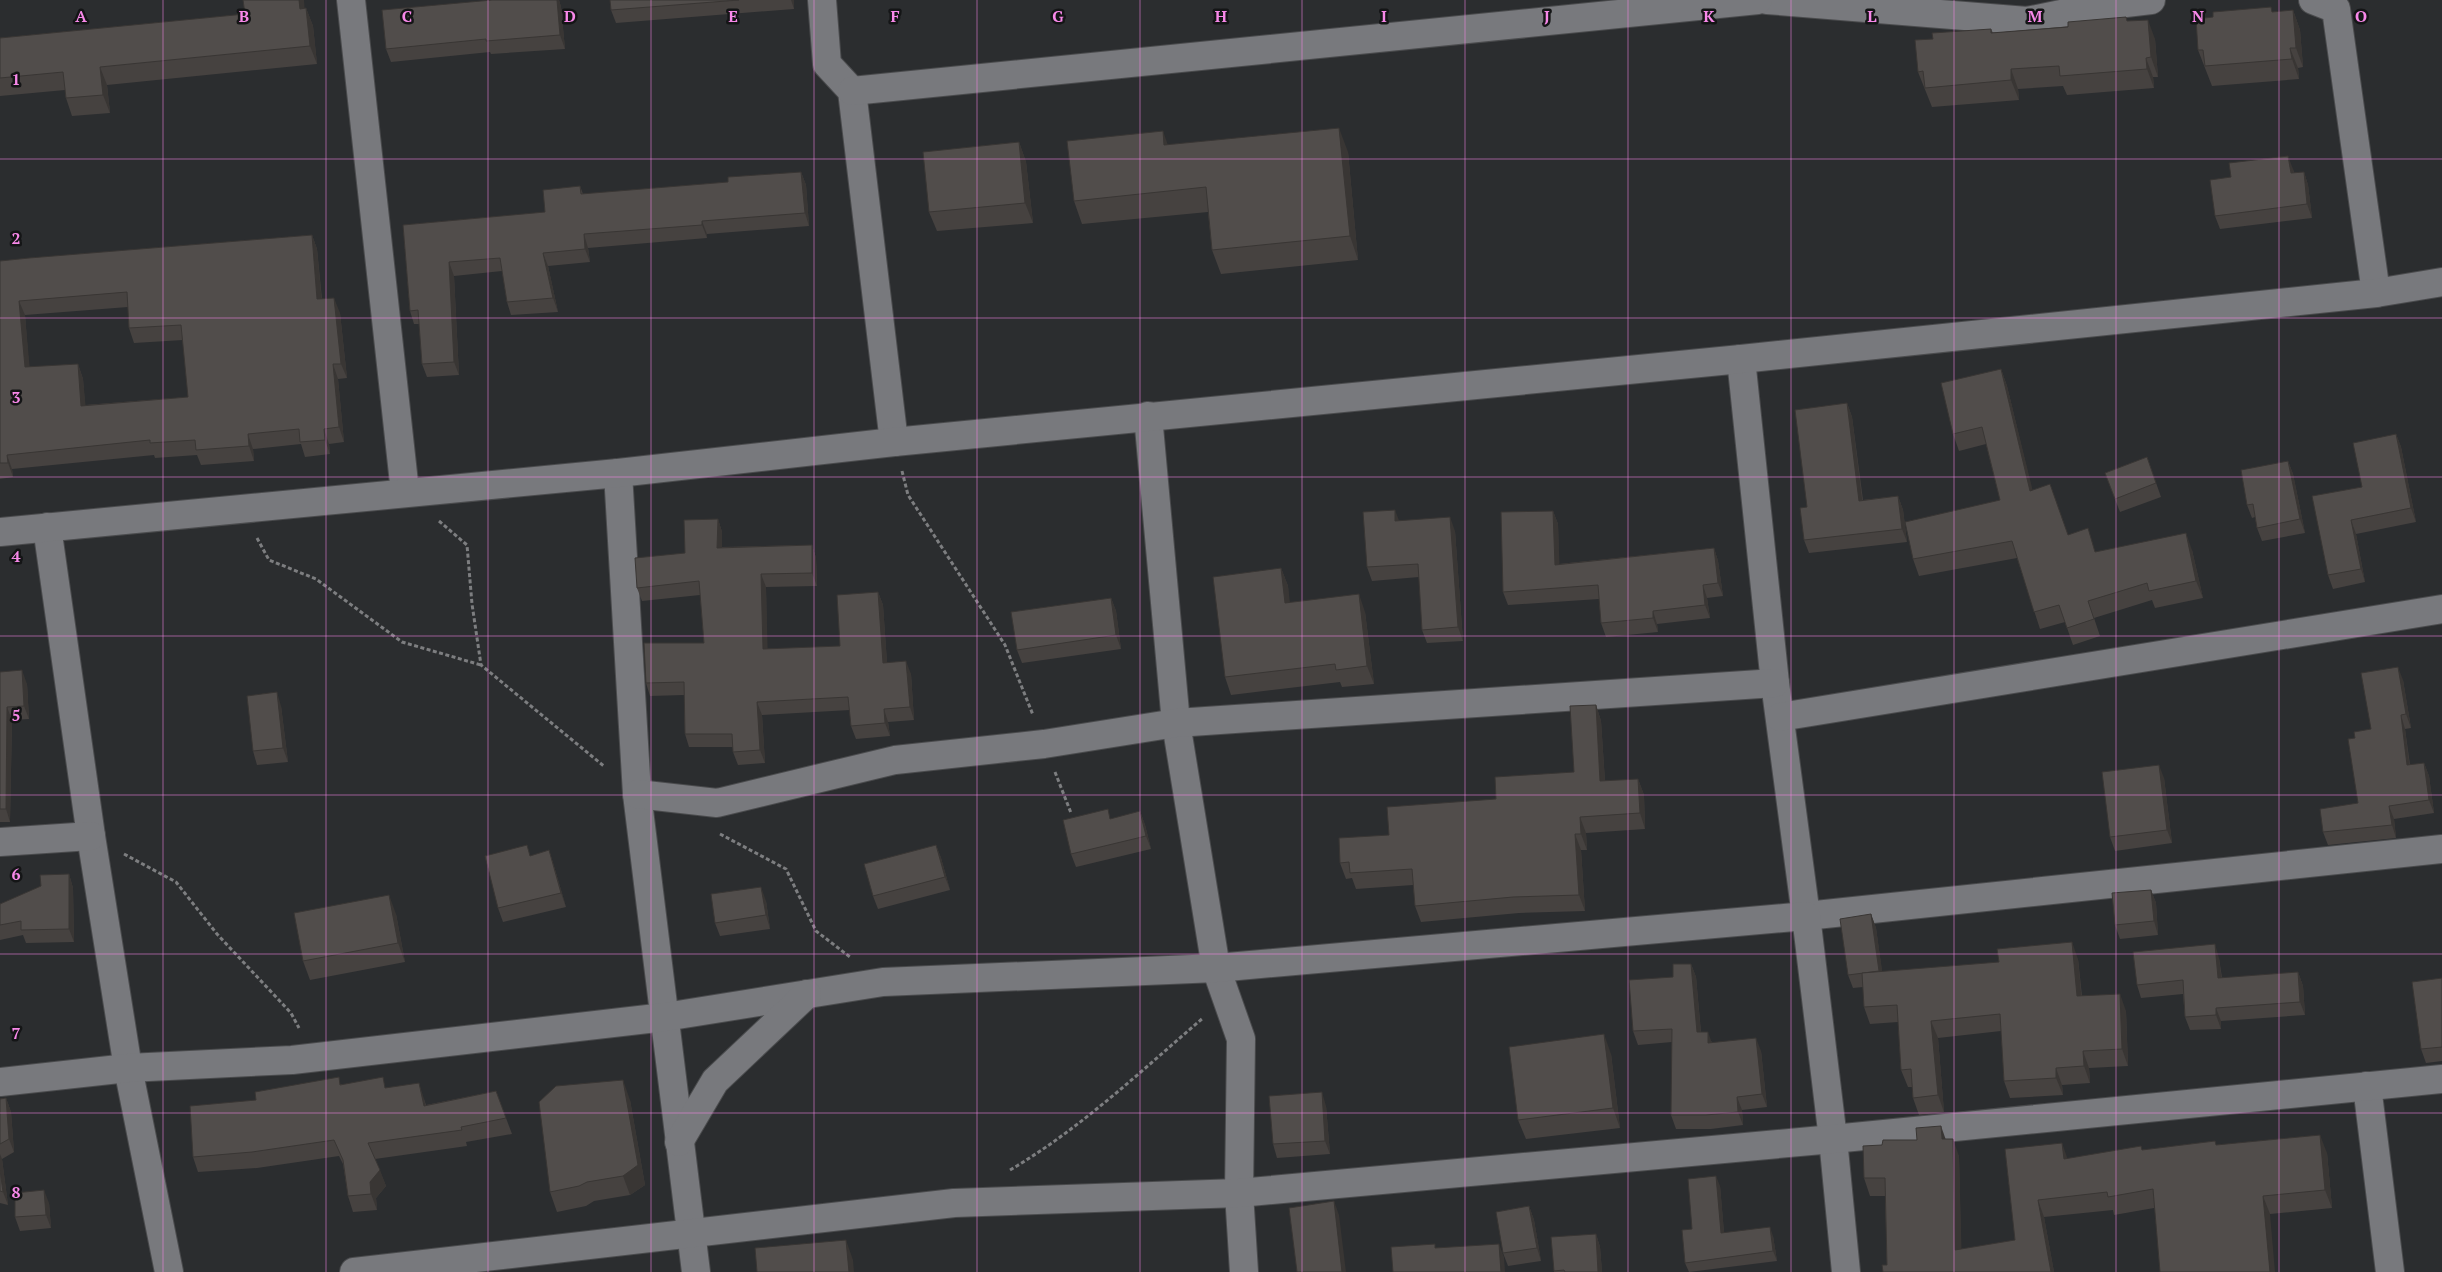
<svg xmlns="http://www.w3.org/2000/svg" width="2442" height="1272" font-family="'PT Serif',serif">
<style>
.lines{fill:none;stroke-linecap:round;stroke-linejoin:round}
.minor-casing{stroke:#4a4b4d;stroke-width:30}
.path{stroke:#7d7e80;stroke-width:3;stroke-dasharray:4 2.5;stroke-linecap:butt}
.minor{stroke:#78797d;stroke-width:28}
.wall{fill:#464240;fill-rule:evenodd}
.shaded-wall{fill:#393634}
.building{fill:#514d4b;stroke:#393634;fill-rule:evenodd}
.grid{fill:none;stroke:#f888e9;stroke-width:1;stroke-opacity:0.55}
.grid-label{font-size:16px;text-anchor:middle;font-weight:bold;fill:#f888e9;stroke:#141516;stroke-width:5;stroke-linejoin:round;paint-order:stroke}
</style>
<rect width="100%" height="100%" fill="#2b2d2f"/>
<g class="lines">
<!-- minor casing -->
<g class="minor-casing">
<g id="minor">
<path d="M351,0L405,492"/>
<path d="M822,0L827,64L852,91L894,442"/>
<path d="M1767,0L2027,21L2100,6L2151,0"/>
<path d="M2313,0L2336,9L2376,293"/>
<path d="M852,91L1758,0"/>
<path d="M1741,359L1775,683L1806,916L2442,849"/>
<path d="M1148,416L1176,723L1216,968L1241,1039L1239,1193L1244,1272"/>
<path d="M618,473L637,794L696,1272"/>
<path d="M47,527L91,836L128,1068L169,1272"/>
<path d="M0,532L618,473L894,442L1741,359L2376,293L2442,282"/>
<path d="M1780,717L2442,609"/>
<path d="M637,794L717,803L895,760L1044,744L1176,723L1775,683"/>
<path d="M0,842L91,836"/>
<path d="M0,1082L128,1068L292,1060L665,1017L883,982L1216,968L1806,916L1833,1139L1846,1272"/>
<path d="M2367,1086L2390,1272"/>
<path d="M679,1142L715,1081L807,994"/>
<path d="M354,1272L954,1203L1239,1193L1833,1139L2442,1079"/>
</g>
</g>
<!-- path -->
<g class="path">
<path d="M902,471L908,495L1005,645L1033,715"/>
<path d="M439,521L467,545L472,604L481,665L605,767"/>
<path d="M257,538L269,560L316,579L402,642L481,665"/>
<path d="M1055,772L1071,813"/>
<path d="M720,834L786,869L816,931L850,957"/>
<path d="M124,854L176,882L217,934L291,1013L299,1028"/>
<path d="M1010,1170C1080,1129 1141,1071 1203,1018"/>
</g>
<!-- minor -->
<use href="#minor" class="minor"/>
</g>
<!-- wall -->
<g class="wall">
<path d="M492,0H559L561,7L565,49L491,54L490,52L391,62L386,49Z"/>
<path d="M610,0H794V9L616,23L611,10Z"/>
<path d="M306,8L313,26L317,64L107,85L110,113L72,116L66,98L65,90L0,96V38Z"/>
<path d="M2293,10L2300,30L2303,67L2298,68L2299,79L2212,86L2198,50L2273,12Z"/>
<path d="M2128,21L2155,39L2158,77H2153L2154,88L2067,95L2063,86L2018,89L2019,100L1932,107L1918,72L1933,39L1991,29L1993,33Z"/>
<path d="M1019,142L1026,162L1033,223L937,231L929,212Z"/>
<path d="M1168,144L1348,152L1358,260L1221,274L1212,250L1208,212L1082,224L1074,201Z"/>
<path d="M2293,169L2294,173L2304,172L2308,185L2312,218L2220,229L2215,216L2231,177Z"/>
<path d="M801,172L806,185L809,226L707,234V238L588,248L590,262L548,266L558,312L511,315L507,302L502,271L454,276L459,375L427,377L422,364L419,324H414L410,311L403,225L545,212L580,186L583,194L728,182Z"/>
<path d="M312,235L317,249L322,299L340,313L347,378L338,379L344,442L329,444L330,454L305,457L301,444L253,449L254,461L201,465L197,455L155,458L154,455L12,469L13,477L0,479V261ZM128,307L129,328L134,343L183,340L188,397L85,405L83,379L78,364L29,367L25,315Z"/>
<path d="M2001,369L2007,386L2032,490L2068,535L2096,552L2192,550L2203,598L2155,608L2152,600L2094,618L2100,636L2073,645L2065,622L2040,629L2017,558L1919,576L1913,559L2000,500L1986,444L1959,451L1953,434Z"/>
<path d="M1847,403L1852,417L1863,500L1898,496L1903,510L1907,542L1809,553L1804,540L1807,507Z"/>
<path d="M2396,434L2401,447L2416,522L2356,534L2365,582L2333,589L2328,575L2362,487Z"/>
<path d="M2147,457L2161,497L2120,512L2105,473Z"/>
<path d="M2288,461L2293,474L2305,533L2262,541L2257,528L2255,517L2252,518L2247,505Z"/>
<path d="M1553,511L1558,524L1559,564L1714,548L1718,561L1723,596L1707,598L1710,618L1657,624L1658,632L1606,637L1601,623L1599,599L1508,605L1503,592Z"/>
<path d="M718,519L722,532V547L812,545L816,558L817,586L766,587L767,649L840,646L878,592L883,605L887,663L911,674L914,720L888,722L890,736L856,739L851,726L850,710L762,715L765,763L738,765L733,752V747H689L685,734L684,695L650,696L646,683L704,643L700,595L642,601L637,588L685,553Z"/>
<path d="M1399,521L1455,531L1463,641L1427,643L1422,630L1419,577L1372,581L1367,567Z"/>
<path d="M1281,568L1288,586L1289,602L1365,612L1374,684L1342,687L1340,682L1231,695L1225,677Z"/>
<path d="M1111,598L1116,611L1121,649L1022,663L1017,650Z"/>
<path d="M0,672L27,684L29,719L12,720L10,822H0Z"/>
<path d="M2403,680L2411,728L2405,729L2410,765L2424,763L2429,776L2434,813L2394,819L2396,838L2328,845L2323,832L2358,803L2371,729Z"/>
<path d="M1596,705L1601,721L1605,781L1638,779L1644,795L1645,829L1586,833L1587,850H1581L1585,911L1519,913L1421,922L1415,906L1413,885L1356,889L1352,878L1346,879L1340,863L1389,835L1574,772Z"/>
<path d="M281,706L288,762L257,765L253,751Z"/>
<path d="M2164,778L2172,843L2115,851L2110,837Z"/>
<path d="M1140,811L1145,825L1151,849L1076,867L1071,854Z"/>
<path d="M936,845L941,858L950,890L878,909L873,896Z"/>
<path d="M549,850L553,863L566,907L503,922L498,908Z"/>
<path d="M69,874L73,888L74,942L26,943L23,935L0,940V904Z"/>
<path d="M2151,890L2156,903L2158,935L2120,939L2115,925Z"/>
<path d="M766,901L770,929L720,936L715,923Z"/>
<path d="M396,914L405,962L310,980L303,961Z"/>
<path d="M1871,914L1876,928L1882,972L2078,959L2082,996L2126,1011L2128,1066L2089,1068L2090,1083L2062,1085L2063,1095L2010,1098L2004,1081L2001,1031L1938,1038L1944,1112L1919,1115L1913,1098L1912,1087H1908L1901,1070L1898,1022L1870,1024L1864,1007L1863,987L1853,988L1848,975Z"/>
<path d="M2219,958L2222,978L2298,972L2303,986L2305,1015L2221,1021V1029L2190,1030L2185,1017L2183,994L2141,998L2137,985Z"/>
<path d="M1691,964L1696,977L1701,1032L1712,1042L1761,1051L1767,1107L1742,1110L1743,1125L1711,1129H1676L1671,1115L1672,1042L1638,1045L1633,1031L1673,977Z"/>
<path d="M2442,978V1061L2426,1063L2421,1049Z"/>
<path d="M1611,1054L1620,1128L1526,1139L1518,1120Z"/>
<path d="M342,1084L387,1088L424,1099L426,1105L496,1091L512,1134L466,1142L467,1146L375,1159L386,1186L376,1198L377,1210L353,1212L348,1196L343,1164L339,1156L257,1168L198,1172L193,1157L256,1100Z"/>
<path d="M6,1098L11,1112L14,1152L2,1159L8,1205L0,1203V1099Z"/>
<path d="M630,1100L645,1185L630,1195L594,1201L586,1206L557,1212L550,1192Z"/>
<path d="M1326,1106L1330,1154L1277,1158L1273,1144Z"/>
<path d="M1945,1139L1959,1156L1961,1249L2015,1240L2005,1149L2068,1159L2215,1141L2216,1145L2327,1153L2332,1208L2270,1214L2154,1208L2114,1215L2113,1210L2044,1217L2054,1272H1883L1887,1265L1885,1196H1870L1864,1178L1882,1145L1917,1140Z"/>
<path d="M1720,1186L1724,1233L1773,1236L1777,1261L1689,1272L1685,1263L1692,1229Z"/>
<path d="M49,1203L51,1228L20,1231L15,1217Z"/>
<path d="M1529,1206L1534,1220L1541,1261L1508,1266L1503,1253Z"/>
<path d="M1596,1234L1600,1247L1602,1272H1554V1271Z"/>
</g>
<!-- shaded-wall -->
<g class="shaded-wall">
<path d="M299,0H304L306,27L300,9Z"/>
<path d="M557,0H559L561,7L565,49L560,35Z"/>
<path d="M791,0H794V9Z"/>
<path d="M306,8L313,26L317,64L310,46Z"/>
<path d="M2293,10L2300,30L2303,67L2296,48Z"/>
<path d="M2148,20L2155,39L2158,77L2151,57Z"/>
<path d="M2290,48L2298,68L2299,79L2292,59Z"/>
<path d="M2146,58L2153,77L2154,88L2147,69Z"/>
<path d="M100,67L107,85L110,113L103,95Z"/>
<path d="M2011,69L2018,89L2019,100L2011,80Z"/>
<path d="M1339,128L1348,152L1358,260L1350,236Z"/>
<path d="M1163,131L1171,154L1164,145Z"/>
<path d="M1019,142L1026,162L1033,223L1025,203Z"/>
<path d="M2288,156L2293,169L2296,187L2291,173Z"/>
<path d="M801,172L806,185L809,226L805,213Z"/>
<path d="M2304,172L2308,185L2312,218L2307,204Z"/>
<path d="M702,221L707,234V238L702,225Z"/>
<path d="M584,234L588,248L590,262L585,249Z"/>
<path d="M312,235L317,249L323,314L317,299Z"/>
<path d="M543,253L548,266L558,312L553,298Z"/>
<path d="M449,262L454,276L459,375L454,362Z"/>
<path d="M334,298L340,313L347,378L341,364Z"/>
<path d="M19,301L25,315L31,382L25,367Z"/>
<path d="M78,364L83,379L87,420L81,406Z"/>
<path d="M333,364L338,379L344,442L339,427Z"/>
<path d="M2001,369L2007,386L2037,508L2030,491Z"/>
<path d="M1847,403L1852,417L1864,514L1859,501Z"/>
<path d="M324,429L329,444L330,454L325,440Z"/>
<path d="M248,434L253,449L254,461L249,446Z"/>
<path d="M2396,434L2401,447L2416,522L2411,508Z"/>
<path d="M7,455L12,469L13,477L8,463Z"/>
<path d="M2288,461L2293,474L2305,533L2300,519Z"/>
<path d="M1898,496L1903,510L1907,542L1902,529Z"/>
<path d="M1395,510L1400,523L1395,521Z"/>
<path d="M1553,511L1558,524L1560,578L1555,565Z"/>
<path d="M1450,517L1455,531L1463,641L1458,627Z"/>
<path d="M718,519L722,532V561L717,548Z"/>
<path d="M2351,520L2356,534L2365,582L2361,569Z"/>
<path d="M2186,533L2192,550L2203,598L2196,581Z"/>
<path d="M812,545L816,558L817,586L812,573Z"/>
<path d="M1714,548L1718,561L1723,596L1718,583Z"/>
<path d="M1281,568L1288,586L1292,620L1285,603Z"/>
<path d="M761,574L766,587L768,663L763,649Z"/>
<path d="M1703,585L1707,598L1710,618L1705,605Z"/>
<path d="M878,592L883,605L888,676L883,663Z"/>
<path d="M1359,594L1365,612L1374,684L1367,666Z"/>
<path d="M1111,598L1116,611L1121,649L1116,635Z"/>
<path d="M1653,611L1657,624L1658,632L1653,618Z"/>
<path d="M906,661L911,674L914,720L910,707Z"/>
<path d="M2398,667L2403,680L2411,728L2406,714Z"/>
<path d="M22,670L27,684L29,719L24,706Z"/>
<path d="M277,692L281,706L288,762L283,748Z"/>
<path d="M757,702L762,715L765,763L760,750Z"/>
<path d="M1596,705L1601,721L1606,797L1600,781Z"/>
<path d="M7,707L12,720L10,822L6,809Z"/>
<path d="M884,709L888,722L890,736L885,723Z"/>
<path d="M2401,715L2405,729L2411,778L2407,765Z"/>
<path d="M2424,763L2429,776L2434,813L2429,800Z"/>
<path d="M2159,765L2164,778L2172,843L2167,830Z"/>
<path d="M1638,779L1644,795L1645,829L1640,813Z"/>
<path d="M2389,806L2394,819L2396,838L2392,825Z"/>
<path d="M1140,811L1145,825L1151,849L1146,836Z"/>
<path d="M1580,817L1586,833L1587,850L1581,834Z"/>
<path d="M1575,834L1581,850L1585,911L1579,895Z"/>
<path d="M936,845L941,858L950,890L945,877Z"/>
<path d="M549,850L553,863L566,907L561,893Z"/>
<path d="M69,874L73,888L74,942L69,929Z"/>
<path d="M761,887L766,901L770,929L766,915Z"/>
<path d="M2151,890L2156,903L2158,935L2154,921Z"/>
<path d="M389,895L396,914L405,962L398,943Z"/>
<path d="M1871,914L1876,928L1884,984L1879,971Z"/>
<path d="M2072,942L2078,959L2083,1013L2077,996Z"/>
<path d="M2215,944L2219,958L2223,991L2218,978Z"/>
<path d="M1691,964L1696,977L1702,1046L1697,1032Z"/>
<path d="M2298,972L2303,986L2305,1015L2300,1002Z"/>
<path d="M2120,994L2126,1011L2128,1066L2122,1049Z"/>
<path d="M2216,1008L2221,1021V1029L2216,1015Z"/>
<path d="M1931,1021L1938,1038L1944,1112L1938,1095Z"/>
<path d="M1708,1032L1713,1046L1708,1043Z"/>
<path d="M1604,1034L1611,1054L1620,1128L1613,1108Z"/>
<path d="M1756,1038L1761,1051L1767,1107L1762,1094Z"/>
<path d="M2083,1051L2089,1068L2090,1083L2084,1066Z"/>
<path d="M2056,1068L2062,1085L2063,1095L2056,1078Z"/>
<path d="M623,1080L630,1100L645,1185L630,1195L623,1176Z"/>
<path d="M419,1083L424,1099L429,1121L424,1106Z"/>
<path d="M1322,1092L1326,1106L1330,1154L1325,1141Z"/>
<path d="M1737,1097L1742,1110L1743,1125L1738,1112Z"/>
<path d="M6,1098L11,1112L14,1152L9,1139Z"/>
<path d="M1941,1126L1947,1143L1942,1139Z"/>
<path d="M2320,1135L2327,1153L2332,1208L2325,1190Z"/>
<path d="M1953,1139L1959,1156L1962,1268L1955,1250Z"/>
<path d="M2062,1143L2068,1160L2064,1159Z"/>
<path d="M0,1154L2,1159L8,1205L3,1192L0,1170Z"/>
<path d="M380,1170L386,1186L376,1198L377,1210L371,1194L370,1182Z"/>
<path d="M1716,1176L1720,1186L1725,1243L1721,1233Z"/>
<path d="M44,1190L49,1203L51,1228L46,1215Z"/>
<path d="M2263,1196L2270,1214L2275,1272H2270Z"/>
<path d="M2038,1200L2044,1217L2054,1272H2051Z"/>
<path d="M1334,1201L1339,1215L1346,1272H1342Z"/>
<path d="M1529,1206L1534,1220L1541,1261L1537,1248Z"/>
<path d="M1770,1227L1773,1236L1777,1261L1773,1251Z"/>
<path d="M1596,1234L1600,1247L1602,1272H1598Z"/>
<path d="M846,1240L853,1260L854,1272H849Z"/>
<path d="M1499,1244L1504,1257L1505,1272H1501Z"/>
</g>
<!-- building -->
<g class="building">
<path d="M243,0H299L300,9L306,8L310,46L100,67L103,95L66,98L63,72L0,78V38L245,14Z"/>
<path d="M492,0H557L560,35L486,41V39L386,49L382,10Z"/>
<path d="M610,0H739L611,10Z"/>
<path d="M2271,7L2272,12L2293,10L2296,48H2290L2292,59L2205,66L2203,50H2198L2196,19L2213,17V12Z"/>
<path d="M2126,17L2127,21L2148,20L2151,57L2146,58L2147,69L2060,76L2059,66L2011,69V80L1925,88L1923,71L1918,72L1915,40L1933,39L1932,33L1991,29V33L2068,27V22Z"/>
<path d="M1339,128L1350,236L1212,250L1206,187L1074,201L1067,141L1163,131L1164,145Z"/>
<path d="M1019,142L1025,203L929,212L923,152Z"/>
<path d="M2288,156L2291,173L2304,172L2307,204L2215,216L2210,180L2231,177L2229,163Z"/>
<path d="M801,172L805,213L702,221V225L584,234L585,249L543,253L553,298L507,302L500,258L449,262L454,362L422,364L418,310L410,311L403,225L545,212L543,190L580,186L581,194L728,182V177Z"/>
<path d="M312,235L317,299L334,298L341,364H333L339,427L324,429L325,440L300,442L299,429L248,434L249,446L196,450L195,440L150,443V440L7,455L8,463H0V261L29,258ZM127,292L129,328L181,325L188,397L81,406L78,364L25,367L19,301Z"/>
<path d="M2001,369L2030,491L2050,484L2068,535L2088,528L2095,552L2186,533L2196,581L2149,591L2147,583L2088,601L2094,619L2067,628L2059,605L2034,612L2012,541L1913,559L1905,522L2000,500L1982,427L1953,434L1941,383Z"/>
<path d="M1847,403L1859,501L1898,496L1902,529L1804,540L1800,508L1807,507L1795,410Z"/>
<path d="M2396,434L2411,508L2351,520L2361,569L2328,575L2312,496L2362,487L2353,443Z"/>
<path d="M2147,457L2156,483L2115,499L2105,473Z"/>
<path d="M2288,461L2300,519L2257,528L2253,504L2247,505L2241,470Z"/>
<path d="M1395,510V521L1450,517L1458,627L1422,630L1418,564L1367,567L1363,512Z"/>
<path d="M1553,511L1555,565L1714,548L1718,583L1703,585L1705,605L1653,611V618L1601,623L1598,585L1503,592L1501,512Z"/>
<path d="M718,519L717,548L812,545V573L761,574L763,649L840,646L837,595L878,592L883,663L906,661L910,707L884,709L885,723L851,726L848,697L757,702L760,750L733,752L732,734H685L684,682L646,683L644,643H704L699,581L637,588L635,558L685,553L684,520Z"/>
<path d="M1281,568L1285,603L1359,594L1367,666L1336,670L1335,664L1225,677L1213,577Z"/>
<path d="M1111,598L1116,635L1017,650L1011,612Z"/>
<path d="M2398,667L2406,714L2401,715L2407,765L2424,763L2429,800L2389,806L2392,825L2323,832L2320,809L2358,803L2348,739L2355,738L2354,732L2371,729L2361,673Z"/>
<path d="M22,670L24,706L7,707L6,809H0V672Z"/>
<path d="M277,692L283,748L253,751L247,696Z"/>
<path d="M1596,705L1600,781L1638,779L1640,813L1580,817L1581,834H1575L1579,895L1513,897L1415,906L1412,869L1350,873L1349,862L1340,863L1339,838L1389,835L1387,807L1496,799L1495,777L1574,772L1570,706Z"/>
<path d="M2159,765L2167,830L2110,837L2102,772Z"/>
<path d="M1108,809L1110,819L1140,811L1146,836L1071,854L1063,820Z"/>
<path d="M527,845L530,856L549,850L561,893L498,908L485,856Z"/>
<path d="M936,845L945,877L873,896L864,864Z"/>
<path d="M69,874V929L21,930V921L0,925V904L41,886L40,875Z"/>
<path d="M761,887L766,915L715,923L711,894Z"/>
<path d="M2151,890L2154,921L2115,925L2112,893Z"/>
<path d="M389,895L398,943L303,961L294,913Z"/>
<path d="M1871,914L1879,971L1848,975L1840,919Z"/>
<path d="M2072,942L2077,996L2120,994L2122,1049L2083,1051L2084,1066L2056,1068V1078L2004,1081L2000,1014L1931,1021L1938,1095L1913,1098L1911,1069L1901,1070L1897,1005L1864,1007L1862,973L1999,962L1997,949Z"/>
<path d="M2215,944L2218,978L2298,972L2300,1002L2216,1008V1015L2185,1017L2183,980L2137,985L2133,952Z"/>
<path d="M1673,964H1691L1697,1032H1708V1043L1756,1038L1762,1094L1737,1097L1738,1112L1706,1115H1671L1672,1029L1633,1031L1629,980L1673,977Z"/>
<path d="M2442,978V1047L2421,1049L2412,982Z"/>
<path d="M1604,1034L1613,1108L1518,1120L1509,1047Z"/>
<path d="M339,1077L340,1085L383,1077L385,1088L419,1083L424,1106L496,1091L506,1118L461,1127L462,1130L368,1143L380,1170L370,1182L371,1194L348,1196L343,1160L334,1140L252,1152L193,1157L190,1106L256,1100L255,1092Z"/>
<path d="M623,1080L638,1165L623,1176L587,1182L579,1186L550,1192L539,1102L556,1086Z"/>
<path d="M1322,1092L1325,1141L1273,1144L1269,1096Z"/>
<path d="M6,1098L9,1139L0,1144V1099Z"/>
<path d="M1941,1126L1942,1139H1953L1955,1250L2015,1240L2005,1149L2062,1143L2064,1159L2141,1146L2142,1150L2215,1141L2216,1145L2320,1135L2325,1190L2263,1196L2270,1272H2160L2153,1189L2108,1197L2107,1192L2038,1200L2051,1272H1883L1882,1265H1887L1885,1178H1864L1863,1146L1882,1145L1883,1140H1917L1916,1128Z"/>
<path d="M0,1170L3,1192L0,1191Z"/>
<path d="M1716,1176L1721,1233L1770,1227L1773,1251L1685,1263L1682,1230L1692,1229L1688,1179Z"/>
<path d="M44,1190L46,1215L15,1217V1193Z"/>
<path d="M1334,1201L1342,1272H1297L1289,1208Z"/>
<path d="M1529,1206L1537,1248L1503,1253L1496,1212Z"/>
<path d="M1596,1234L1598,1272H1565L1564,1270L1554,1271L1551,1237Z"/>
<path d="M846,1240L849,1272H757L755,1248Z"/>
<path d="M1435,1244V1248L1499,1244L1501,1272H1393L1391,1247Z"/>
</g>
<!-- grid -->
<path class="grid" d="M163,0V1272M326,0V1272M488,0V1272M651,0V1272M814,0V1272M977,0V1272M1140,0V1272M1302,0V1272M1465,0V1272M1628,0V1272M1791,0V1272M1954,0V1272M2116,0V1272M2279,0V1272M0,159H2442M0,318H2442M0,477H2442M0,636H2442M0,795H2442M0,954H2442M0,1113H2442"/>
<g class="grid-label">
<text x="81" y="22">A</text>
<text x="244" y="22">B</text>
<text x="407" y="22">C</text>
<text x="570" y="22">D</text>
<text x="733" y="22">E</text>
<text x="895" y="22">F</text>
<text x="1058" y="22">G</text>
<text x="1221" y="22">H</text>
<text x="1384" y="22">I</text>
<text x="1547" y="22">J</text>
<text x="1709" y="22">K</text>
<text x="1872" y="22">L</text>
<text x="2035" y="22">M</text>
<text x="2198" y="22">N</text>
<text x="2361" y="22">O</text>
<text x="16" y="85">1</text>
<text x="16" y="244">2</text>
<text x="16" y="403">3</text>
<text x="16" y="562">4</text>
<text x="16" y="721">5</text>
<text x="16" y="880">6</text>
<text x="16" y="1039">7</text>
<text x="16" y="1198">8</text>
</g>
</svg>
